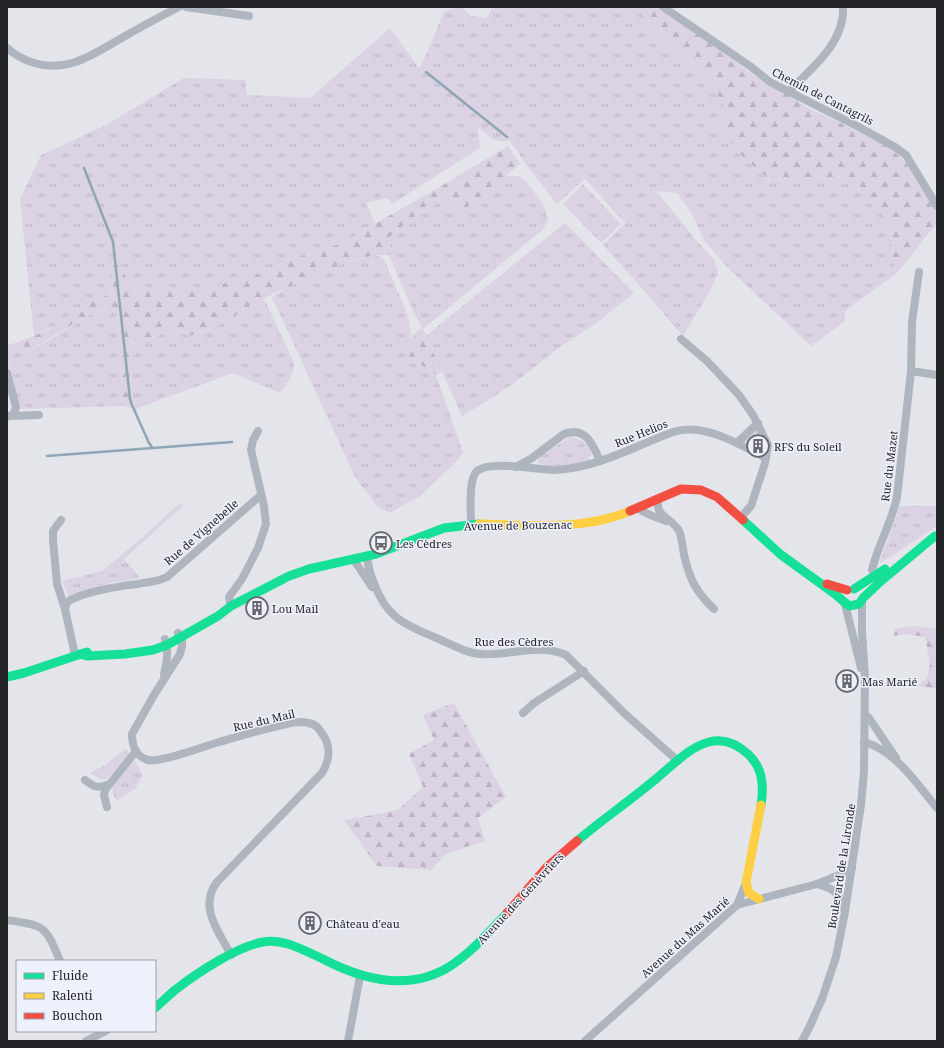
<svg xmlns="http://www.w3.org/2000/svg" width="944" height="1048" font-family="'Noto Serif',serif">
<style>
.grass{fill:url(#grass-tufts)}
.forest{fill:url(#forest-firs)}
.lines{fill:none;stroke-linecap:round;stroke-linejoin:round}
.stream{stroke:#8fa6b6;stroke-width:2.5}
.street{stroke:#aeb5be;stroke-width:8}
.fast{stroke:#16e098;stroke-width:9}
.slow{stroke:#ffcf43;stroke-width:9}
.jam{stroke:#f24e42;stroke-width:9}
.labels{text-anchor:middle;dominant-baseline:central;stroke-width:3;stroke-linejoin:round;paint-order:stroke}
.street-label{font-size:11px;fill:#242528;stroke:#eef1fb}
.poi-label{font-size:11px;fill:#242528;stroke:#eef1fb;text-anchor:start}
</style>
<defs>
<pattern id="grass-tufts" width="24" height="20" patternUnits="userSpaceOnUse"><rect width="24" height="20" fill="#dbd2e4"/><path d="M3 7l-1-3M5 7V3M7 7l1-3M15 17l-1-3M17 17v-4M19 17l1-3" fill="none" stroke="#bcb4c4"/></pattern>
<pattern id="forest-firs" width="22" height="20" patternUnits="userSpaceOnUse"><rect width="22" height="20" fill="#dbd2e4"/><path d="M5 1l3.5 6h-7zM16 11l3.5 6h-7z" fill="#bcb4c4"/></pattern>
</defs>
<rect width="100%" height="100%" fill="#e4e5ea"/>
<!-- grass -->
<g class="grass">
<path d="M458,7H461L471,16L487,18L493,7H637L651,27L707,75L723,105L722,132L743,157L770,181L813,178L838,179L857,189L882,213L891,232L892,261L897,273L845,311V321L811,346L727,267L704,240L692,214L677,193L652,191L659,194L694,238L715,261L718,272L711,289L683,336L632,277L603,245L625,223L585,179L557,204L528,167L510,141H495L478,127C477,134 480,141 480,148L392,204L388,198L366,203L375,223C362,231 348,241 334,246C316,253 273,261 263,277L256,274H248L239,276L211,290L152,289L141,291L135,290L128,284L123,269L112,280L113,285V291L103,297L85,301C73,319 53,326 34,336L20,199L41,155L106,125L184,78L245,80L247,95L310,98L390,28L419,68L423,62L444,12Z"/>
<path d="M505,176H518L526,181L545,207L548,220L543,229L423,329L414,313L389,255L391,246L388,238L414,217L443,199L459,207H468Z"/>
<path d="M583,184L621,224L601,243L563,204Z"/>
<path d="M565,223L634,293L598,322L560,347L518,380L492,398L462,416L426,336Z"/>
<path d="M376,255L384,259L408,316L416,363L431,369L436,375L463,452L457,461L420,496L390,513L377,506L355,477L272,297C304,277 339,263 376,255Z"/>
<path d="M264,298L294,363C294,375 287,383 280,393L233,373L135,409L132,396L130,373L133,366L130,355L132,344L138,341H145L160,334L177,331L190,336L220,324Z"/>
<path d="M113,307L117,308L123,406L20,409L7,360L8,345L18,342L27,352L44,343L89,315Z"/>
<path d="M757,430L763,445V449L761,450L746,443L745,441L753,431Z"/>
<path d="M570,437C581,438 599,449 587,461C574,464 550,469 538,463L539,457Z"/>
<path d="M180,503L183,506L124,559L140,578C117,582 91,585 70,597L69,596L62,581L102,571L136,543Z"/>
<path d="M900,506H937V526L881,563L880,561Z"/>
<path d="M126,749L129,753L107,779H100L90,773L105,765Z"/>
<path d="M135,761L143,775L135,789L116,801L112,791L113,787L130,765Z"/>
</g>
<!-- forest -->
<g class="forest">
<path d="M637,7H655L702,36L764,83L782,92L812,110L841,123L892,149L907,164L922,189L934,205L937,213V223L897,273L892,261L891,232L882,213L857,189L838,179L813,178L771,181L743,157L722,132L723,105L707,75L651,27Z"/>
<path d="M508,146L520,164L468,207H459L443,199L414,217L388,238L391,246L389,255H376L356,259L322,272L264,298L220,324L190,336L177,331L160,334L144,341H138L132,344L130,355L134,366L130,374L132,396L135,409L123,406L117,308C102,302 43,343 27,352L18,342C40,334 72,321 85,301L103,297L113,291C115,283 109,274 113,266L118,264L122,265L128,284L135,290L141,291L152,289L211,290L239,276L248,274H256L263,277C274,260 324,252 343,242L443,185Z"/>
<path d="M423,329L442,372L436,375L431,369L426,370C419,358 410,368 406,346L418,330Z"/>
<path d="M913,626L937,629V689L917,686L927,678L930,664L925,637L906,634L893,636L895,629Z"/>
<path d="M454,703L506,797L478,818L485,841L446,854L431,870L377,866L344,820L384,813L399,809L423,787L409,754L434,740L423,715Z"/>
</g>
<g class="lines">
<!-- stream -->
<g class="stream">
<path d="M426,72L507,137"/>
<path d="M84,168L113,242L130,399L132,405L149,443L152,447"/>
<path d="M47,456L232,442"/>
</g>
<!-- street -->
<g class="street">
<path d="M186,7L249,16"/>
<path d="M663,7L750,66L770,82L859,127L895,147L906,155L937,206"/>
<path d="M7,48C15,55 24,60 34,63C67,73 92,55 120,39C139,28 159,17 179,7"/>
<path d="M788,92C811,69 845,43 843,7"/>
<path d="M681,339L707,361L739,395L753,415L768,445L765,463L751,506L741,517"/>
<path d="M911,371L937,375"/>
<path d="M7,373L16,407L14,414L7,417"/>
<path d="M10,416L39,415"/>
<path d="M737,443L758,423"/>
<path d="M516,467L532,458L564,434C586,426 593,445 600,461"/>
<path d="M658,499C655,518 673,518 679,531C682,538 683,548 684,555C690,580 696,592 714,609"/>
<path d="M638,508C646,515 657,517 666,521"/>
<path d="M61,520L53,531V540L57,584L65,609"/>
<path d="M471,524C471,512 468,479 477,471C491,460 537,470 555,470C597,468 635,446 673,432C704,422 740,445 766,458"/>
<path d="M367,556C368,566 370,574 374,583C387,620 407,625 441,640C454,646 467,653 481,654C509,656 539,643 566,655L624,713L678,761"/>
<path d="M354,560L372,587"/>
<path d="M877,578L872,570C878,544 892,522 897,497L911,371L912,322L919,272"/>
<path d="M845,604L861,668"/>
<path d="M231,606L229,597L242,579L258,548L266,524L264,506L251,450L253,440L258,431"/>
<path d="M178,633L182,640V646L180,654L154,695L132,734C132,745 136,757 148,760C161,763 205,746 219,742C244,735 270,727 296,722C300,722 305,722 309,723C314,724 318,727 321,732C331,745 331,758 322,773L217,882C198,907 219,932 231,955"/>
<path d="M75,655L65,609L67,602C85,591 116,587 137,584C147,582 158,582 167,577L261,495"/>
<path d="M164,674C167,663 169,650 165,639"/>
<path d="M523,713L534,703L584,671"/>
<path d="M865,715L869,718L896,758"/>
<path d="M864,742C896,751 917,784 937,808"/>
<path d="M85,780C93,786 97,789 107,785"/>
<path d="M107,807L104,795L105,790L136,751"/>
<path d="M817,884C833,888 840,893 844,909"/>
<path d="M737,905L746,883"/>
<path d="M7,920C45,926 45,925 60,961"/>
<path d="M86,1041L106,1031"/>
<path d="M348,1041L360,976"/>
<path d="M585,1041L737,905L817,884L849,871L852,868"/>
<path d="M802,1041L809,1028L822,999L836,957L845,912L861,805L864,771L865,677L862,632V600"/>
</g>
<!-- fast -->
<g class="fast">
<path d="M743,520L780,554L835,594L849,606L859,604L863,598L881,581L935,536"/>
<path d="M854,589L885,569"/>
<path d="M80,654L87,656L125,654L153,650L167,645L218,616L231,606L289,576L309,569L376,554L444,528L479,524"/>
<path d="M7,677L24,673L87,652"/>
<path d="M577,841C603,819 631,800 657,778C672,766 689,747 709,742C724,738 737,744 748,754C763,768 764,786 761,805"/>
<path d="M155,1008C162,1002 168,996 175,990C197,973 236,947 263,942C283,938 305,951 323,959C363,980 411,992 452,965C473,951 490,931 507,913"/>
</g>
<!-- slow -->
<g class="slow">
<path d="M479,524C529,525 583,531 630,511"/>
<path d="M759,899L749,893L746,883L761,805"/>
</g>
<!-- jam -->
<g class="jam">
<path d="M630,511L681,489L701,490L717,497L743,520"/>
<path d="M827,584L847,590"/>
<path d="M507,913L547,867L577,841"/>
</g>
</g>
<!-- icons -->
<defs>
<g id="building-ring" transform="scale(1.15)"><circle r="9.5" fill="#eef1fb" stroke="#67686c" stroke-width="1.5"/><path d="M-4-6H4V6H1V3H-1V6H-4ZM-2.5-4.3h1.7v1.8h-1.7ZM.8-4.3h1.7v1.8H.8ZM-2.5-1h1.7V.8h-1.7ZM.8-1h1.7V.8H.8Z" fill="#67686c"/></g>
<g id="bus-ring" transform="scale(1.15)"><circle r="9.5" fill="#eef1fb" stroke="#67686c" stroke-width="1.5"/><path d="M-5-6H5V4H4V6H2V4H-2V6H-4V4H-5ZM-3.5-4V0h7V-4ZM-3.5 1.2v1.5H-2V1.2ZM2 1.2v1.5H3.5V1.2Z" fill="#67686c"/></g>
</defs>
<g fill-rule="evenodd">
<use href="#building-ring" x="758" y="446"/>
<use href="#bus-ring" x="381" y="543"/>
<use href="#building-ring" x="257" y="608"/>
<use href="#building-ring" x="847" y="681"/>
<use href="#building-ring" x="310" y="923"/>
</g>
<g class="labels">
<!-- street labels -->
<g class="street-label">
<text transform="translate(823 96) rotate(27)">Chemin de Cantagrils</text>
<text transform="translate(641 433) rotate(-22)">Rue Helios</text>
<text transform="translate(889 466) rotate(-83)">Rue du Mazet</text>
<text transform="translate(518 525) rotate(-1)">Avenue de Bouzenac</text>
<text transform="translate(201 532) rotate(-41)">Rue de Vignebelle</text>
<text x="514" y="641">Rue des Cèdres</text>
<text transform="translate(264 720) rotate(-13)">Rue du Mail</text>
<text transform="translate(841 866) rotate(-81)">Boulevard de la Lironde</text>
<text transform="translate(520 898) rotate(-47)">Avenue des Genèvriers</text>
<text transform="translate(685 937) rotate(-42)">Avenue du Mas Marié</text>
</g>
<!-- poi labels -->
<g class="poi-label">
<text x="774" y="446">RFS du Soleil</text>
<text x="396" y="543">Les Cèdres</text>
<text x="272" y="608">Lou Mail</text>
<text x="862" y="681">Mas Marié</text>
<text x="326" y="923">Château d'eau</text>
</g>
</g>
<!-- border -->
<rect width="944" height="1048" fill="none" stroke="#242528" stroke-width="16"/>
<!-- legend -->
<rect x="16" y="960" width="140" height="72" fill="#eef1fb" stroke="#9d9fa7"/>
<rect x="24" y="973" width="20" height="6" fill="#16e098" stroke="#9d9fa7"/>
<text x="52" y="980" font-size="12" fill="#242528">Fluide</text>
<rect x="24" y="993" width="20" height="6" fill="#ffcf43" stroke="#9d9fa7"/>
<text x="52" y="1000" font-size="12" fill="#242528">Ralenti</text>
<rect x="24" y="1013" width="20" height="6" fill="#f24e42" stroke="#9d9fa7"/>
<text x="52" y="1020" font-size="12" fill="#242528">Bouchon</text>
</svg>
